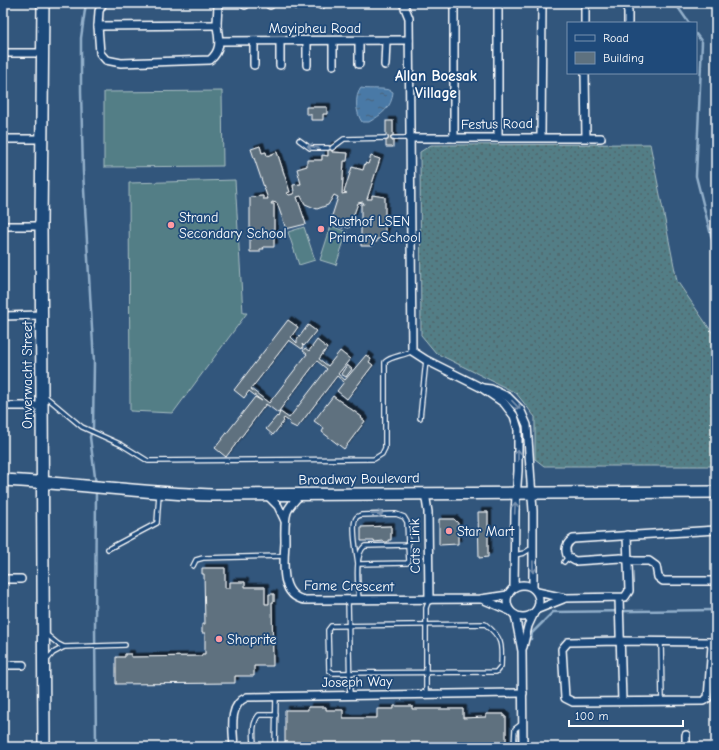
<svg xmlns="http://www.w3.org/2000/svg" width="719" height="750" font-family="'Comic Neue',sans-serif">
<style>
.grass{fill:url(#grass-dots);stroke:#a9bec2}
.garden{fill:#537e86;stroke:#a9bec2}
.water{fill:url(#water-ripples);stroke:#92afca}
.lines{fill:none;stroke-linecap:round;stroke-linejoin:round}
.stream{stroke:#92afca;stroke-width:2.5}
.building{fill:#5e717f;stroke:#fff;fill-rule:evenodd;filter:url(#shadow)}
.lane-casing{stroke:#fff;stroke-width:6}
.street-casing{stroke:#fff;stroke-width:10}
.secondary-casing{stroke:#fff;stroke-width:14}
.lane{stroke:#1f4a7a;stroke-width:3.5}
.street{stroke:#1f4a7a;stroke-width:7}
.secondary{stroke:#1f4a7a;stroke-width:11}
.oneway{stroke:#7992af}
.poi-dot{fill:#ff9aa2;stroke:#1f4a7a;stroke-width:1.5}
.labels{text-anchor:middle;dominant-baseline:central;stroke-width:3.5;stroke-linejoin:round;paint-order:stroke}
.street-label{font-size:14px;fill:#fff;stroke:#1f4a7a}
.poi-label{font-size:14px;fill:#fff;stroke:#1f4a7a;text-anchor:start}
.neighbourhood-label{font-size:15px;font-weight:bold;fill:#fff;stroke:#1f4a7a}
</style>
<defs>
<pattern id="grass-dots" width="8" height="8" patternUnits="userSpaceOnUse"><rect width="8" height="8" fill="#537e86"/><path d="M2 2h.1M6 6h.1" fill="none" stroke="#506569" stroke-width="1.8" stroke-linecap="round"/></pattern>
<pattern id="water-ripples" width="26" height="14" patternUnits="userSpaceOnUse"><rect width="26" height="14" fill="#4a79a6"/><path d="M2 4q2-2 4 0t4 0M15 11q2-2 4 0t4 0" fill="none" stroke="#4b6279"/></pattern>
<filter id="shadow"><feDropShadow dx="3.5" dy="-3.5" stdDeviation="0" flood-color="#0009"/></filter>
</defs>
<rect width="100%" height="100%" fill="#32567c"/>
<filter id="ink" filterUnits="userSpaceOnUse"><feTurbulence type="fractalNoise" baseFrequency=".025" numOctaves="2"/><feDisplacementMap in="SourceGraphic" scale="8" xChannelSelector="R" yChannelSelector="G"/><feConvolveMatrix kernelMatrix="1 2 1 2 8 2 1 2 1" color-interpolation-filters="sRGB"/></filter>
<g filter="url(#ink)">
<!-- grass -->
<path class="grass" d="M650,144L677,281L716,338V466H544L535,459V417L516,393L436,353L421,335L420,152L431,145Z"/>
<!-- garden -->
<g class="garden">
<path d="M222,91L223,166L104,167V92Z"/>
<path d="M235,180L243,313H247L173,413L130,411L129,183Z"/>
<path d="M331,226L347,232L336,265L320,260Z"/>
<path d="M304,227L315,260L299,265L288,232Z"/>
</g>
<!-- water -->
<path class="water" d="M361,88C370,90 388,87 393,92C392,108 381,115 369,122H362C356,114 354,96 361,88Z"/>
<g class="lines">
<!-- stream -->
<g class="stream">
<path d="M86,3L81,38V91L83,172L94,362L93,428L90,437L96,485"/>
<path d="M675,3L689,23"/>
<path d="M696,34L702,42L696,176L716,255"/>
<path d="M96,490L95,628L96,747"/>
<path d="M529,639H531L532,633L553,612L716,610"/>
</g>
</g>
<!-- building -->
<g class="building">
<path d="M306,107H327V114H323V120H311V114H306Z"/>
<rect x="386" y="121" width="7" height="26"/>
<path d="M260,146L262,153L266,152L267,156L277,152L290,192L287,193L289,195L293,194L294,192L293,185L301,184L297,169L307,166V160H322V155L328,156V146H332V152L348,153L347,161H344L342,194L347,193L344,192L352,167L363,170L365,163L368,164L371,156L380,159L367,199H372V195L385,197V239H377V242H373V246H361V204H364L363,202L358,203L349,228L343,226V228L330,222L338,197L334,195L328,205L317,209L305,204L301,196L297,197L306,224L286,229L277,203L272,202L271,204H274V247H263L264,249H260V252H250V197L263,196V199H268L251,149Z"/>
<path d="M288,320L298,327L291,337L297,343V340L308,325L316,331L304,346L302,344L303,347L302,349L289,340L251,389L269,403L307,354L303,351L305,348L309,351L317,340L327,348L319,359L328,366L340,351L350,359L338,374L345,380L366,355L371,359L369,362L373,365L347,399L337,391L344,382L337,376L297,428L289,424L290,422L284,418L283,420L284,421L273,435L266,429L277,416L278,417L280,412L278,413L266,404L226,457L215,448L255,397L262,401L249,391L244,398L234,390ZM317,361L327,369L289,418L279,411Z"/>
<path d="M347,365L352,369L346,377L341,374Z"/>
<path d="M333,396L362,417L361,418L365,421L344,449L322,432L324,428L314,421Z"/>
<path d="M478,512H488V557L479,558Z"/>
<path d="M439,519H454L458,523V544L439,545Z"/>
<path d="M391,526V540H388V542H384V541L374,542V541H361V527Z"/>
<path d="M202,568H225V588H230V582H245V587H265V604H269V594H274V602H272L273,666H254V676H235V683L116,684V657H125V654H131V657L202,656V654H205V633H202V624H205L204,574H202Z"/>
<path d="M394,706H412V709H463V718L486,717V714H504V717H506V747H285V710H308V707H326V710H343V718H377V709H394Z"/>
</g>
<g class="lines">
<!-- lane casing -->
<g class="lane-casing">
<g id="lane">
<path d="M393,138H409"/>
<path d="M299,140L310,148H328"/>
<path d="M332,148L344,139L386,138"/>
<path d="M45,396L82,427L122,445L148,461L374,459L382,454L385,448V362C391,356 404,356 412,351"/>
<path d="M420,418L426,360"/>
<path d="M108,549L157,523L159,494"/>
<path d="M515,555L524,553L532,548"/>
<path d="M564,562L568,557"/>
<path d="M358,564C357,555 351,525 356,518C357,516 359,516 361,515L396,514L404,517L407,522L408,545L365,546C354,553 358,587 359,600"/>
<path d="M358,564L407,563L409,561L408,545"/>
<path d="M193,566L196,560L203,558L284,556"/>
<path d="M348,600L350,695"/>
<path d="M485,624C503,638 502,645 501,666L496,672L333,673L329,670L328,630L331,626Z"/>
<path d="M46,634L58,644L64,647"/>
<path d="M661,641L662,701"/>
<path d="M47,660L53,653L64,647L125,645"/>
<path d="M426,694V608L429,600"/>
<path d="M254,747C254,736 251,724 259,715H276"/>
<path d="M275,747L276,696"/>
<path d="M514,747L515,729L523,723"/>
</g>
</g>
<!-- street casing -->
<g class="street-casing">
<g id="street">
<path d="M103,3L99,11L98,26L100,53L106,60L121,63L210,60C222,50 219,40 217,26C217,18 218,10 218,3"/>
<path d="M245,3V5"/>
<path d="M321,3V5"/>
<path d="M403,3L409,18L412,351L426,360L482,388L504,403L514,416L518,429V471L515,511L514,587"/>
<path d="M454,3V138"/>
<path d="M498,3V138"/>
<path d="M625,3L628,11V23"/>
<path d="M270,5V3"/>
<path d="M296,5V3"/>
<path d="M585,23V3"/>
<path d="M98,26L217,25"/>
<path d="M220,41L409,40"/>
<path d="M280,41V65"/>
<path d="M333,41V65"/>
<path d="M3,53H44"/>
<path d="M359,64V41"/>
<path d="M254,65V41"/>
<path d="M307,65V41"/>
<path d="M385,65L386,41"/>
<path d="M585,73L586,137"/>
<path d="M541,137L542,3"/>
<path d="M409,138H601"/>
<path d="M3,139H43"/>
<path d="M3,226H41"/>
<path d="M3,316L42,315"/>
<path d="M482,388L491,389L508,397L520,409L527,425L533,511V588"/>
<path d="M3,406H42"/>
<path d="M425,493L428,512L429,600"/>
<path d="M267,495L278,506L285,521"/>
<path d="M300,495C295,500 290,505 287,512C284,522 285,532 285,542C284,562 279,596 305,600L481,599L508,595"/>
<path d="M716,530L573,539C566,543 564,550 568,557L575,561L621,558L634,561H649L656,566L658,577L663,581H716"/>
<path d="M3,579H21"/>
<circle cx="523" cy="601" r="16"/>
<path d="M537,592L565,598L625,597L629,591L627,535"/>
<path d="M619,598L622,701"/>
<path d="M482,599L510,611"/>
<path d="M538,609L563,599"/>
<path d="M515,615L522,651L523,747"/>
<path d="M619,641L709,642L712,646L708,698L703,701L573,702L565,698L562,649L568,642Z"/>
<path d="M523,647L528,626L534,613"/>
<path d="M3,665H23"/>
<path d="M686,735V747"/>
<path d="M234,747C233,729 228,705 247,697L523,693"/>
</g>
</g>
<!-- secondary casing -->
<g class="secondary-casing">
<g id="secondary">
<path d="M43,3L41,226L44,747"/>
<path d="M3,480C73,483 141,493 211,495L716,492"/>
</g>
</g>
<!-- lane -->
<use href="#lane" class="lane"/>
<!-- street -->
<use href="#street" class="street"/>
<!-- secondary -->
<use href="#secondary" class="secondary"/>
</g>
<!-- one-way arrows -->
<defs><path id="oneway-shaft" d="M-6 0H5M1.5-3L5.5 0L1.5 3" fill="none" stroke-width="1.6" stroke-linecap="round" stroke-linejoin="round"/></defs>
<g class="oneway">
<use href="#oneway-shaft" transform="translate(313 147) rotate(-168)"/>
<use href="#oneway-shaft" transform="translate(516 405) rotate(47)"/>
<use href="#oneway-shaft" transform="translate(518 455) rotate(-90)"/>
<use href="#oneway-shaft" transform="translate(515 508) rotate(-87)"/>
<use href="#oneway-shaft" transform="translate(377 514) rotate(-1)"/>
<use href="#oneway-shaft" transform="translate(533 567) rotate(89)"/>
</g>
</g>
<!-- markers -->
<g class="poi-dot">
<circle cx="171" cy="225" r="4"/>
<circle cx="321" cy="229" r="4"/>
<circle cx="449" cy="531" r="4"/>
<circle cx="219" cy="639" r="4"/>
</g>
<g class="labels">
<!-- street labels -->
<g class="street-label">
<text x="315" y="28">Mayipheu Road</text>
<text transform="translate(497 124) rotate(-1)">Festus Road</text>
<text transform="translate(27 375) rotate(-90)">Onverwacht Street</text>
<text transform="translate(359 479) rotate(-1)">Broadway Boulevard</text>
<text transform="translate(415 546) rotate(-91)">Cats Link</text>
<text transform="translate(349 586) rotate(1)">Fame Crescent</text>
<text transform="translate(357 682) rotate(-1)">Joseph Way</text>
</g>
<!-- poi labels -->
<g class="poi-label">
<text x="179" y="217">Strand<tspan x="179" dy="16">Secondary School</tspan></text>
<text x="329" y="221">Rusthof LSEN<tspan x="329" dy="16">Primary School</tspan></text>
<text x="457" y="531">Star Mart</text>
<text x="227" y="639">Shoprite</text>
</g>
<!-- neighbourhood labels -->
<g class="neighbourhood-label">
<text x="436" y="76">Allan Boesak<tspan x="436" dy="17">Village</tspan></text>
</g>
</g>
<!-- margin -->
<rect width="719" height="750" fill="none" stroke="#1f4a7a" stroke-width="16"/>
<rect x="8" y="8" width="703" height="734" fill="none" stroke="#fff" stroke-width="1.5" filter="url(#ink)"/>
<!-- legend -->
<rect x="567" y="22" width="130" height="52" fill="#1f4a7a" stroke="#7992af"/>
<rect x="575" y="35" width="20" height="6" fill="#1f4a7a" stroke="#7992af"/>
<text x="603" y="42" font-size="12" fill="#ffffff">Road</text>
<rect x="575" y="52" width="20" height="12" fill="#5e717f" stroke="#7992af"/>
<text x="603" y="62" font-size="12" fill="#ffffff">Building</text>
<!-- scale -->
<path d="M569 720v6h114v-6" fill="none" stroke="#ffffff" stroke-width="2"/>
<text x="575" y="720" font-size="12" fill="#ffffff" stroke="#1f4a7a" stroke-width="3" paint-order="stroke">100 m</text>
</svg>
